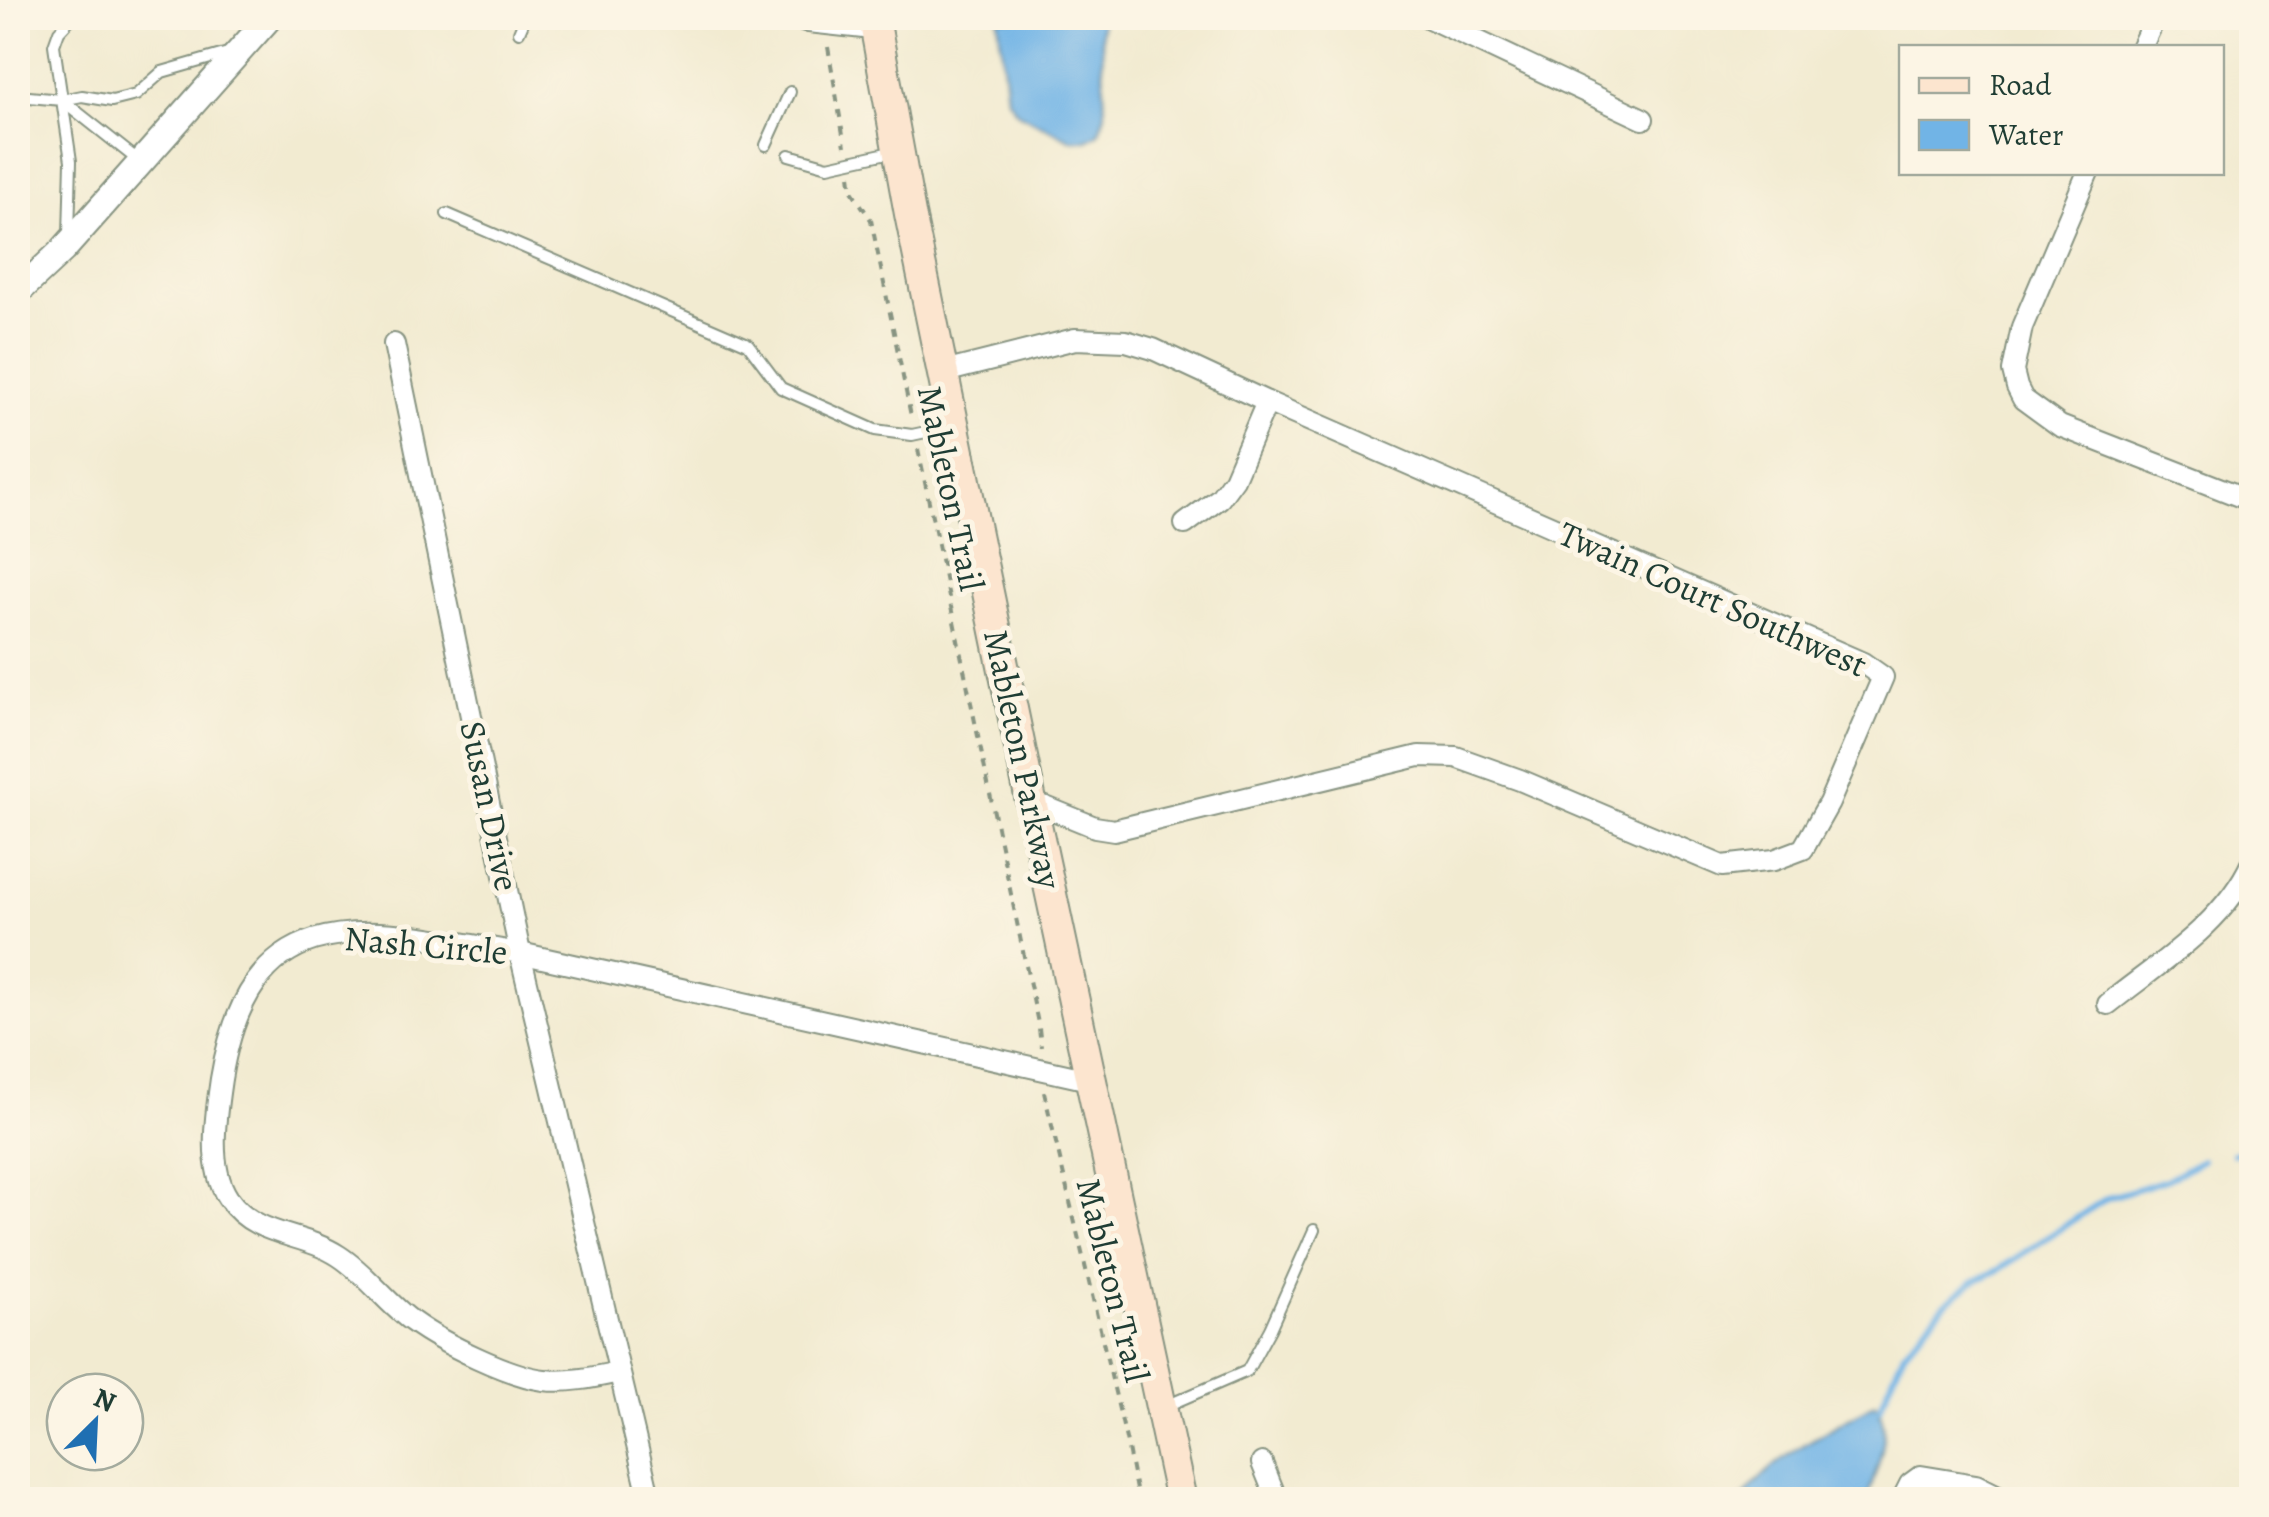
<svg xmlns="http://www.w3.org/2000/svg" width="2269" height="1517" font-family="Alegreya,serif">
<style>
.water{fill:#71b4e6;stroke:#48788d;stroke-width:2.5}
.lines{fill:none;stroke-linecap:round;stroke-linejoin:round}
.stream{stroke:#71b4e6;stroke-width:6}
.service-casing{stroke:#889482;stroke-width:14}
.minor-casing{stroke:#889482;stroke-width:24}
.tertiary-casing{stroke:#889482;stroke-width:29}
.secondary-casing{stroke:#889482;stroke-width:34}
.path{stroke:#889482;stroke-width:4;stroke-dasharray:8 8;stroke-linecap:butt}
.service{stroke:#fff;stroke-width:10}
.minor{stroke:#fff;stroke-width:20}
.tertiary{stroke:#fff;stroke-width:25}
.secondary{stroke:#fce5cf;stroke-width:30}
.labels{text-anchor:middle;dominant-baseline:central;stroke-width:10;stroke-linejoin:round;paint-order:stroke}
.street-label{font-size:35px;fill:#1f3d34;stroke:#fcf5e5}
</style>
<rect width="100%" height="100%" fill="#fcf5e5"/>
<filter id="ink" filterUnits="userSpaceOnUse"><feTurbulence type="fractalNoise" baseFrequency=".01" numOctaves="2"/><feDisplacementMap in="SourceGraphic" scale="20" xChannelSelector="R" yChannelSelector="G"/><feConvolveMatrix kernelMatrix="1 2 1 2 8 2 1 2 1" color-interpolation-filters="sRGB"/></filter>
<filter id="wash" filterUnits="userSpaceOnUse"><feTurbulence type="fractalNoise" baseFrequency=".0048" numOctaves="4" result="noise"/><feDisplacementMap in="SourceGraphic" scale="40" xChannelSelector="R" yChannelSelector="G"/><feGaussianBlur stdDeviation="2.25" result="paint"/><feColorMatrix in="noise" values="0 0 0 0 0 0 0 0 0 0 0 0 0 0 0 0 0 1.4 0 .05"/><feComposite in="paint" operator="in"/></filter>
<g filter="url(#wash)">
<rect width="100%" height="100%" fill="#f2ebd1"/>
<!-- water -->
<g class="water">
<path d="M998,18H1101L1105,114L1098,134L1087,140H1072L1018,113L1007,98Z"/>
<path d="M1875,1403C1895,1433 1876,1468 1867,1499H1742C1775,1455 1829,1431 1875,1403Z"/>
</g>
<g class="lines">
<!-- stream -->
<g class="stream">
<path d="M2233,1153L2252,1149"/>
<path d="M1879,1409L1904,1352L1945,1304L1971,1283L1998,1270L2107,1198L2166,1180L2202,1160"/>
</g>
</g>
</g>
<g filter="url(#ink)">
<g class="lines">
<!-- service casing -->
<g class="service-casing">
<g id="service">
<path d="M780,18L808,27L872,34"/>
<path d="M519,32L525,18"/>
<path d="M18,96L62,100L139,161"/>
<path d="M62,100L82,96L112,101L136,95L162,72L228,53"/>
<path d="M766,145L790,92"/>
<path d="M789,155L828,166L896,151"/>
<path d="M447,214L748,344L781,388L875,430L912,435L949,427"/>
<path d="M69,235L71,161L54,45L59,31L71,18"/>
<path d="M1166,1406L1247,1371L1270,1329L1314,1230"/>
</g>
</g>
<!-- minor casing -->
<g class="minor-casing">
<g id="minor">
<path d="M1429,18L1643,119"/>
<path d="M2141,48L2155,18"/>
<path d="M2088,172L2022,327L2013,371L2017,387L2023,399L2060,426L2252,501"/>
<path d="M394,344L520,953L650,1500"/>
<path d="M944,372L1075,339L1126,341L1153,349L1267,402L1863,663L1883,677L1829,803L1803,849L1774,860L1722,866L1520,780L1456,757L1419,756L1114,830L1095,827L1031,801"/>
<path d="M1185,524L1220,498L1234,479L1267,402"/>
<path d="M2108,1004C2159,963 2224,924 2252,862"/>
<path d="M619,1372C595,1377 568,1383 544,1380C509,1376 442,1343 413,1322C386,1303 367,1274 339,1256C303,1232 255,1238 228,1198C207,1167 216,1113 221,1079C252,889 377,930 520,953L1089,1080"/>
<path d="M1262,1463L1277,1500"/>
<path d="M1902,1500L1910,1484L1921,1476L1976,1485L2006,1500"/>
</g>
</g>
<!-- tertiary casing -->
<g class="tertiary-casing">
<path id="tertiary" d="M18,292L63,250L269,18"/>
</g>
<!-- secondary casing -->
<g class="secondary-casing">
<path id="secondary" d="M874,18L910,214L1031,801L1181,1500"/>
</g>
<!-- path -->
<g class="path">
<path d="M828,47L845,146"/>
<path d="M850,175L852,191L871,220L912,421"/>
<path d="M918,449L1039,1028L1041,1047"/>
<path d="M1044,1092L1126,1439L1138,1500"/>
</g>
<!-- service -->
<use href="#service" class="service"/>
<!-- minor -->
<use href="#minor" class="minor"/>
<!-- tertiary -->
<use href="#tertiary" class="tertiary"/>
<!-- secondary -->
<use href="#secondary" class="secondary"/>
</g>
</g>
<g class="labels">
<!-- street labels -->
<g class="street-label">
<text transform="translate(951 488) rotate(78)">Mableton Trail</text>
<text transform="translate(1713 599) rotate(24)">Twain Court Southwest</text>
<text transform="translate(1023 759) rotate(78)">Mableton Parkway</text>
<text transform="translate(490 806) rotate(78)">Susan Drive</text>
<text transform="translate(426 945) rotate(5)">Nash Circle</text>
<text transform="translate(1113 1280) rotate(76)">Mableton Trail</text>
</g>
</g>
<!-- margin -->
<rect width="2269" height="1517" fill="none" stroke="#fcf5e5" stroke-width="60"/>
<!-- legend -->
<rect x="1899" y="45" width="325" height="130" fill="#fcf5e5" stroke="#a4ab9e" stroke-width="2.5"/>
<rect x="1919" y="78" width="50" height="15" fill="#fce5cf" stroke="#a4ab9e" stroke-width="2.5"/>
<text x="1989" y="95" font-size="30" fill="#1f3d34">Road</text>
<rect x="1919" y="120" width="50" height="30" fill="#71b4e6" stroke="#a4ab9e" stroke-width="2.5"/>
<text x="1989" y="145" font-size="30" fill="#1f3d34">Water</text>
<!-- north arrow -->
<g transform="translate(95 1422) rotate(24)"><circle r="48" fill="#fcf5e5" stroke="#a4ab9e" stroke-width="2.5"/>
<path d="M0-8L18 38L0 25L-18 38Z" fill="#1f6fb2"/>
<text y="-15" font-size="28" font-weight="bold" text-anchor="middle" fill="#1f3d34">N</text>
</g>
</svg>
